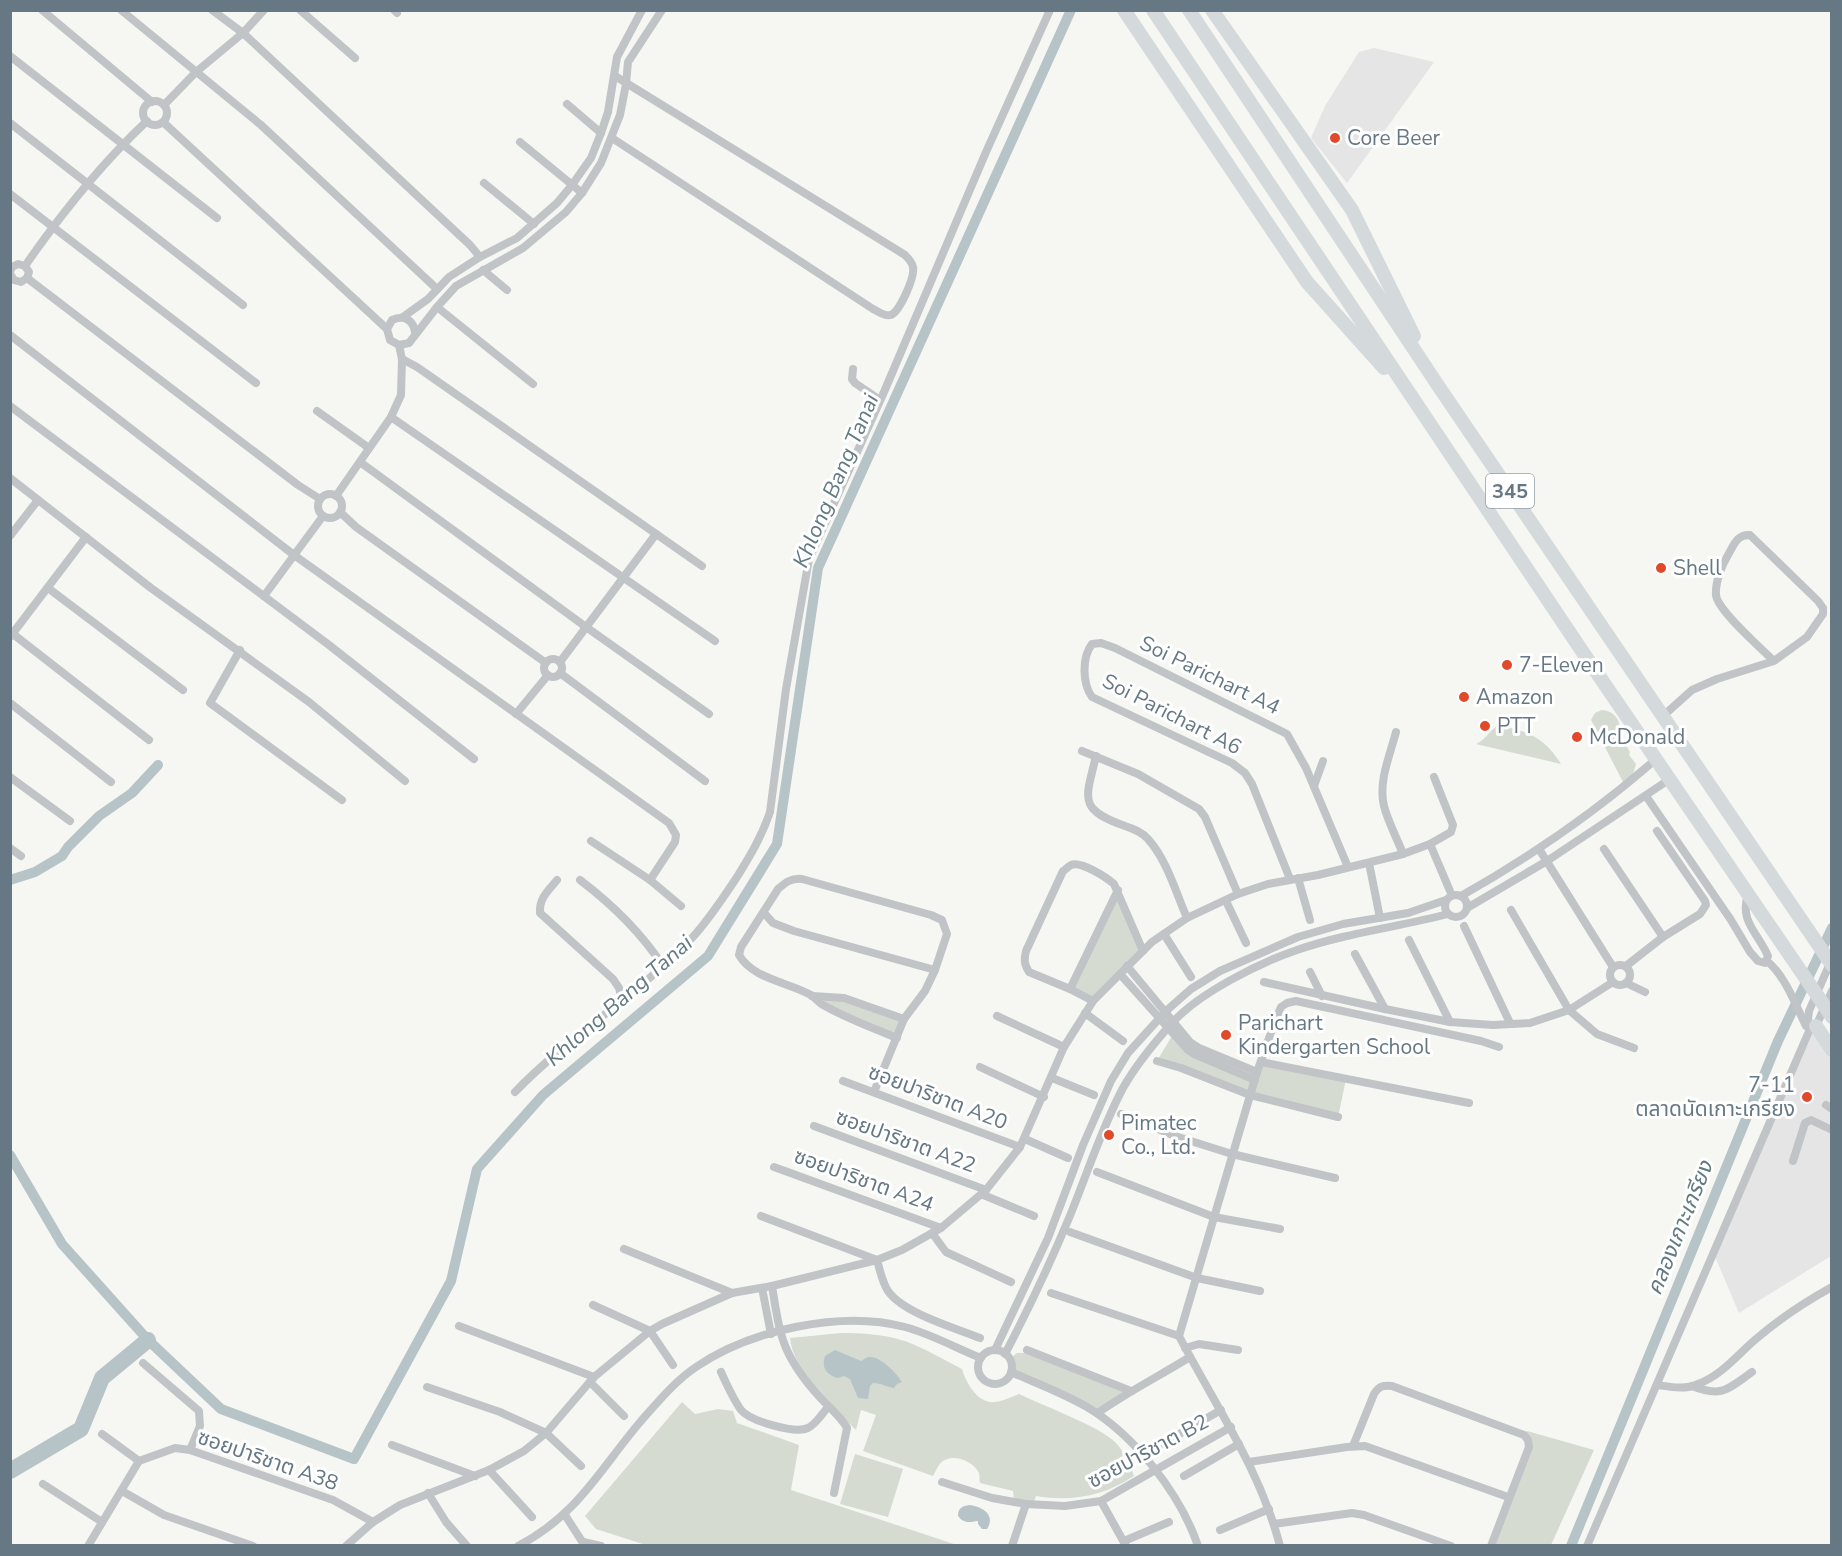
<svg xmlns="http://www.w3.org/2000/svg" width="1842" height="1556" font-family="'Nunito Sans','Noto Sans Thai',sans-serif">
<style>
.built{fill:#e4e5e4}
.green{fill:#d6dbd2}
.water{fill:#b6c4c7}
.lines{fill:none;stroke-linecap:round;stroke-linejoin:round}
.canal{stroke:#b6c4c7;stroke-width:10}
.river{stroke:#b6c4c7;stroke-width:16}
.street{stroke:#c0c4c7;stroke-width:8}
.primary{stroke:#d4d9dc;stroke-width:14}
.poi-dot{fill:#e04929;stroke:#fff;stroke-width:2}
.labels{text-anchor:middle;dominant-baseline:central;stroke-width:6;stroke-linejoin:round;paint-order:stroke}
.shield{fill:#fff;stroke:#94a0a9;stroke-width:1.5}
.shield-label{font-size:20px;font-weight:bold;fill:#667884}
.poi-label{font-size:21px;fill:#667884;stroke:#fff;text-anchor:start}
.street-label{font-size:21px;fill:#667884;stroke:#fff}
.water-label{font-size:22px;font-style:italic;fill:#627a80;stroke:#fff}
</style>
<rect width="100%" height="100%" fill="#f6f6f3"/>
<!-- built -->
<g class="built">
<path d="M1374,48L1434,62L1347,183L1311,138L1325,106L1359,52Z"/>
<path d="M1816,1026L1831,1050V1256L1739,1313L1714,1254Z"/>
</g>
<!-- green -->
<g class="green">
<path d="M1602,710C1614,711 1622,720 1619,733L1630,752L1629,755L1636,764L1633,774L1624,784L1591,720L1595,713Z"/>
<path d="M1499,725C1529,732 1544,737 1561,764L1476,744C1487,739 1490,729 1499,725Z"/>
<path d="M1118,890L1143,951L1093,1001L1071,989Z"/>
<path d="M827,996L904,1019L897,1038L821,1005Z"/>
<path d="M1173,1034L1255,1080L1261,1062L1346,1079L1338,1117L1250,1095L1157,1061Z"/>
<path d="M841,1333C860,1333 880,1334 898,1339C920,1345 942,1359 962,1369C966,1383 978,1404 995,1402C1003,1401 1011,1397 1019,1394C1043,1406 1100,1426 1116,1443C1125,1453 1130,1464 1134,1476C1104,1496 1072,1502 1036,1496L1034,1502L1014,1499L1013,1491L980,1483C979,1480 980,1476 979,1473C974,1462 956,1454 945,1460C939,1462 936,1471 933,1476L863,1451L876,1415L861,1410L856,1430C832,1407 793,1371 790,1338Z"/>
<path d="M1017,1353H1025L1126,1391L1099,1412L1013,1371L1012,1357Z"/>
<path d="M682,1402L695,1414L718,1409L733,1411L737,1423L799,1445L791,1490L957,1545H646L596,1529L585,1516Z"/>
<path d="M1527,1431L1594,1450L1551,1545L1490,1546L1529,1447L1524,1435Z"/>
<path d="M855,1454L903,1469L888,1517L840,1504Z"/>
</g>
<!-- water -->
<g class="water">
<path d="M835,1350L861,1361C865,1359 866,1357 871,1357C880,1357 898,1374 902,1382L897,1384L894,1388C886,1387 882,1383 873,1383L870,1386L868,1399L858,1398L850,1379L844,1376L838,1378C826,1375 821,1367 825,1356Z"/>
<path d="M970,1505C983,1507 996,1515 987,1529H982L978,1524V1521C970,1522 964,1524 958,1516C958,1508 962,1506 970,1505Z"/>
</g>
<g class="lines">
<!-- canal -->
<g class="canal">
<path d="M10,880L35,872L62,856L68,847L99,816L132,793L158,765"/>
<path d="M10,1155L62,1244L148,1340L221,1409L354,1459L451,1281L477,1169L543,1095L708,956L777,844L818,568L1071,10"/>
<path d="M1571,1546L1778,1041L1832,928"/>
</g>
<!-- river -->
<path class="river" d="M10,1471L81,1429L102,1378L148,1340"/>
<!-- street -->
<g class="street">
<path d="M42,10L152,102"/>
<path d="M121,10L261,125L437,289"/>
<path d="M212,10L243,33L470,245L480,257"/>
<path d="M300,10L355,58"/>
<path d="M394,10L397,13"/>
<path d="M10,56L217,218"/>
<circle cx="155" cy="113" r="12"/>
<path d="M567,104L601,133"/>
<path d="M164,105L196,72L243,33L264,10"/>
<path d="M163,122L387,329"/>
<path d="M10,123L243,305"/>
<path d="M612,138L873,309C878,311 884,317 891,315C900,311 915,277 913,267C912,262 909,259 905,255L615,76"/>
<path d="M520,142L582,193"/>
<path d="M484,183L534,224"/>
<path d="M10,194L256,383"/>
<path d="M25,266C61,214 101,164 147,121"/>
<path d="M483,270L507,290"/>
<path d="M10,272L12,267L18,264L25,266L29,272L27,278L21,282L14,280L10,274"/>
<path d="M27,278L298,485L320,499"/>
<path d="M437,307L533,384"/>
<path d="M403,317L428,299L449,277L480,257L517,238L557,203L572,185L591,158L601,133L608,112L617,57L642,10"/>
<path d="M415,333C414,321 405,314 392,320L387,329L390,340L399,345L409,343L437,307L456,286L523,248L566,212L582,193L601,163L620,115L626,84L628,62L662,10"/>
<path d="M10,335L294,555L669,823L676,835L675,842L650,880"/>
<path d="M402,359L417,367L702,566"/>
<path d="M853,369L852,379L855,383L880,400"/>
<path d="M10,406L329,645L474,759"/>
<path d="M317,411L369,448"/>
<path d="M391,417L715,641"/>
<path d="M360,462L586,627L709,714"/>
<path d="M10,478L151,588L309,702L405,781"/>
<circle cx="330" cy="506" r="12"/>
<path d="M336,496L391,417L401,395L402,359L399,345"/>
<path d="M340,512L356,527L546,663"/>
<path d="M10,536L38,500"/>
<path d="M48,588L183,690"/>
<path d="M264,596L323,516"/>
<path d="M13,634L149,740"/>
<path d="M10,637L86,537"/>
<path d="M240,650L210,703L342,800"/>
<circle cx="553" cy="668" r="9"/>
<path d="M560,662L656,534"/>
<path d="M560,673L705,781"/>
<path d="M10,703L111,782"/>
<path d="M516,714L548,675"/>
<path d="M1663,716L1692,690L1717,679L1774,661L1807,637L1823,614V608L1818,601L1750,535C1737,534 1734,545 1728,555C1722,565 1715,582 1716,595C1717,610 1762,649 1774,661"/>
<path d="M1396,732C1390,755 1378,782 1384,806C1388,822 1397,838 1403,854"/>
<path d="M1082,751L1138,774L1199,809L1205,817L1238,894"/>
<path d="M1096,756C1086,799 1077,809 1125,826C1134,829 1142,832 1148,839C1167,860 1176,893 1187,918"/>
<path d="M10,777L70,821"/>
<path d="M1314,786L1323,761"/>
<path d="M1646,796L1731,920L1750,952L1758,961L1765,963L1768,956C1758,933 1739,921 1748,895"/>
<path d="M591,841L650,880L681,906"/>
<path d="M1430,844L1450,891"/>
<path d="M10,848L21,856"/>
<path d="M1539,849L1613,967"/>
<path d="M1604,849L1663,937"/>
<path d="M1369,863L1380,918"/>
<path d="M1298,878L1310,920"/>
<path d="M1290,879L1252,784L1245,773L1232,763L1092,697C1082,683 1082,657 1092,644L1101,643L1115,648L1287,734L1306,768L1348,867"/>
<path d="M557,880C548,891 539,898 540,913L613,979L619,988L622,999"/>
<path d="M580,880C613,905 640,931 663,966"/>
<circle cx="1456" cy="906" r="11"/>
<path d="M1461,896C1530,857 1597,811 1656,759"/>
<path d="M1226,901L1246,943"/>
<path d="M1467,908L1547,861L1670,779"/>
<path d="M1511,910L1569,1010L1597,1034L1634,1048"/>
<path d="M764,913L773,923L794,931L935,970"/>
<path d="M1464,926L1510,1023"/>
<path d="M1164,934L1191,977"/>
<path d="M1409,940L1450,1022"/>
<path d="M1355,954L1385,1009"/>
<path d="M1767,961C1786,977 1795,1004 1806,1026"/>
<circle cx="1620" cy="975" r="10"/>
<path d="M1127,966L1190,1042L1199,1048L1257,1072"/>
<path d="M1626,966L1663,937L1700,914L1706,905L1705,901L1657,831"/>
<path d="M1310,972L1322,996"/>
<path d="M1120,974L1188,1050L1194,1054L1255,1080"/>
<path d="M1264,982L1385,1009L1450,1022L1493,1025L1530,1023L1569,1010L1613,982"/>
<path d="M1626,983L1645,992"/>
<path d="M1070,989L1118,890"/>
<path d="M812,996L844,998L904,1019"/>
<path d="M1093,1001L1070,989L1029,972C1024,964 1024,960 1026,951L1063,871C1064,871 1070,865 1071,865C1081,861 1106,877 1114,884L1143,951"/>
<path d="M1085,1013L1123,1041"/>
<path d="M997,1016L1064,1047"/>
<path d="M1813,1027L1816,1026L1832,991"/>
<path d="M1157,1061L1181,1068L1250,1095L1338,1117"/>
<path d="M1261,1062L1469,1103"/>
<path d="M980,1067L1044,1097"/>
<path d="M1052,1078L1094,1095"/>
<path d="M843,1081L1020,1147"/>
<path d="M515,1092C569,1036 637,996 691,939C708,921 723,898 737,877C750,856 762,836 770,812L786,689L809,559L884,392L986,152L1050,10"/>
<path d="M874,1092L904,1019L925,991L935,970L947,934L942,920L931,915L802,879C791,878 786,882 778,889L741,947L739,955C753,979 788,982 811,995C816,998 819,1004 825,1006C848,1019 873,1028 897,1038"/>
<path d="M1826,1105L1832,1109"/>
<path d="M1121,1114L1175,1136L1232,1154L1335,1178"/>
<path d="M814,1126L986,1190"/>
<path d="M1025,1139L1068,1158"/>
<path d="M1793,1161L1805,1123L1811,1120L1830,1129"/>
<path d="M774,1167L941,1228"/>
<path d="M1097,1172L1214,1217L1280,1229"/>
<path d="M981,1194L1034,1216"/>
<path d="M761,1216L877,1260C880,1270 882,1282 888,1291C903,1313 955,1328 980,1338"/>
<path d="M1070,1232L1197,1278L1260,1291"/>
<path d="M932,1233L946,1252L1011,1282"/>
<path d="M624,1249L732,1293"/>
<path d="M772,1286C780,1336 782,1354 816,1393C826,1405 840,1415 847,1428L834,1493"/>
<path d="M762,1288L771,1334"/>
<path d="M1051,1293L1179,1336"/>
<path d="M593,1305L650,1331L673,1365"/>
<path d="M459,1326L594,1377"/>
<path d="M1185,1348L1199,1344L1238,1350"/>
<path d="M995,1350L1048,1238L1083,1145L1111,1081L1128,1053L1166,1011L1191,989L1220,971L1298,937L1343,924L1408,913L1446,900"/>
<path d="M1027,1350L1131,1391"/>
<circle cx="995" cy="1367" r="17"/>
<path d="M1005,1354C1028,1310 1050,1264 1069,1218C1087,1175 1101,1129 1123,1088C1136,1065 1155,1042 1172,1023C1199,993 1259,963 1297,950C1346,933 1398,927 1448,914"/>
<path d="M143,1363L199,1411L200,1426L190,1450"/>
<path d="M721,1372C727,1385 733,1399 741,1410C750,1421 795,1434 808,1428C816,1424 822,1414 828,1407"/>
<path d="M1011,1372C1036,1383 1063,1393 1087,1407C1134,1435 1180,1493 1198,1546"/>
<path d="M590,1382L624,1416"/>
<path d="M1657,1385C1671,1387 1685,1390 1698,1384C1722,1375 1737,1355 1756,1339C1779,1319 1805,1302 1832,1287"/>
<path d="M1692,1386C1722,1398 1728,1389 1752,1372"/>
<path d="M427,1387L500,1412L546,1433L581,1466"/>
<path d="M1099,1412C1128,1392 1159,1376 1190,1357"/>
<path d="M102,1434L139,1461"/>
<path d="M392,1445L475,1476"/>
<path d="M1160,1445L1221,1410"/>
<path d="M1353,1446L1374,1394C1379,1386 1383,1385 1392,1386L1524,1435L1528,1440L1529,1447L1491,1546"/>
<path d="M1249,1462L1347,1447L1365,1446L1508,1497"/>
<path d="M489,1470L532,1517"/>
<path d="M1184,1476L1239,1444"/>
<path d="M942,1482L992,1498L1026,1504L1065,1506L1101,1501L1231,1427"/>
<path d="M43,1484L102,1522"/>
<path d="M122,1491L164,1515L253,1546"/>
<path d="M428,1493L446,1522L467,1546"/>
<path d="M1101,1501L1126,1546"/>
<path d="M565,1515L585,1546"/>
<path d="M1274,1524L1352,1513L1364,1515L1451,1546"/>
<path d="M1220,1530L1269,1509"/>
<path d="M1124,1541L1169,1522"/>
<path d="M583,1542L601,1546"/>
<path d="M88,1546L139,1461L175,1448L190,1450L333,1500L373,1522"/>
<path d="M346,1546L373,1522L400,1505L489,1470L524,1451L546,1433L594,1377L650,1331L662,1324L732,1293L772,1286L877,1260L902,1250L941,1228L986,1190L1020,1147L1064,1047L1093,1001L1152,942L1187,918L1238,894L1268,884L1318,875L1403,854L1430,844L1451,832L1453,825L1434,777"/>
<path d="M518,1546C578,1515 600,1469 641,1421C658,1402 675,1381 696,1367C750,1330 841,1310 905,1327C931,1334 956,1348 981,1358"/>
<path d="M1012,1546L1026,1504"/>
<path d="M1280,1546C1260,1469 1215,1405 1179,1336L1257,1072L1275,1021L1281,1007L1287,1003L1296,1001L1481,1041L1499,1047"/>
<path d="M1587,1546L1810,1029L1808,1019L1809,1011L1831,961"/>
</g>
<!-- primary -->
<g class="primary">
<path d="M1124,10L1307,282L1384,368"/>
<path d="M1153,10L1582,651L1832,1017"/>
<path d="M1189,10L1439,387L1832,965"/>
<path d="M1212,10L1352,210L1414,336"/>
<path d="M1816,1026L1832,1050"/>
</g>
</g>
<!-- markers -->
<g class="poi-dot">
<circle cx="1335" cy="138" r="6"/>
<circle cx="1661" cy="568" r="6"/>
<circle cx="1507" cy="665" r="6"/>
<circle cx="1464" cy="697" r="6"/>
<circle cx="1485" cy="726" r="6"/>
<circle cx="1577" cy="737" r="6"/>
<circle cx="1226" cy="1035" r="6"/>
<circle cx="1807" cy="1097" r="6"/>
<circle cx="1109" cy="1135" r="6"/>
</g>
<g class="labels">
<!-- shield labels -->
<rect class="shield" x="1486" y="474" width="48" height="34" rx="4.5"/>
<g class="shield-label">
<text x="1510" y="491">345</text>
</g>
<!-- poi labels -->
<g class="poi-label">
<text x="1347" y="138">Core Beer</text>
<text x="1673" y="568">Shell</text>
<text x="1519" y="665">7-Eleven</text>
<text x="1476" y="697">Amazon</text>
<text x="1497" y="726">PTT</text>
<text x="1589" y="737">McDonald</text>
<text x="1238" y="1023">Parichart<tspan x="1238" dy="24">Kindergarten School</tspan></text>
<text x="1795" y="1085" text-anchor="end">7-11<tspan x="1795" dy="24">ตลาดนัดเกาะเกรียง</tspan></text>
<text x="1121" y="1123">Pimatec<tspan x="1121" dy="24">Co., Ltd.</tspan></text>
</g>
<!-- street labels -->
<g class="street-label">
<text transform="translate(1210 675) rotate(26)">Soi Parichart A4</text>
<text transform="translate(1172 714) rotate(27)">Soi Parichart A6</text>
<text transform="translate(938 1097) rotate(21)">ซอยปาริชาต A20</text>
<text transform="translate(906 1141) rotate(20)">ซอยปาริชาต A22</text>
<text transform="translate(864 1180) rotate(20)">ซอยปาริชาต A24</text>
<text transform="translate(1148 1451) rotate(-28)">ซอยปาริชาต B2</text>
<text transform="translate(268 1460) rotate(19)">ซอยปาริชาต A38</text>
</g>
<!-- water labels -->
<g class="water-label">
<text transform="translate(836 481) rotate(-67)">Khlong Bang Tanai</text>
<text transform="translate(619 1001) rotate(-41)">Khlong Bang Tanai</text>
<text transform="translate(1680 1228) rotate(-68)">คลองเกาะเกรียง</text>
</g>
</g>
<!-- border -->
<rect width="1842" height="1556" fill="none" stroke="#667884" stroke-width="24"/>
</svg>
